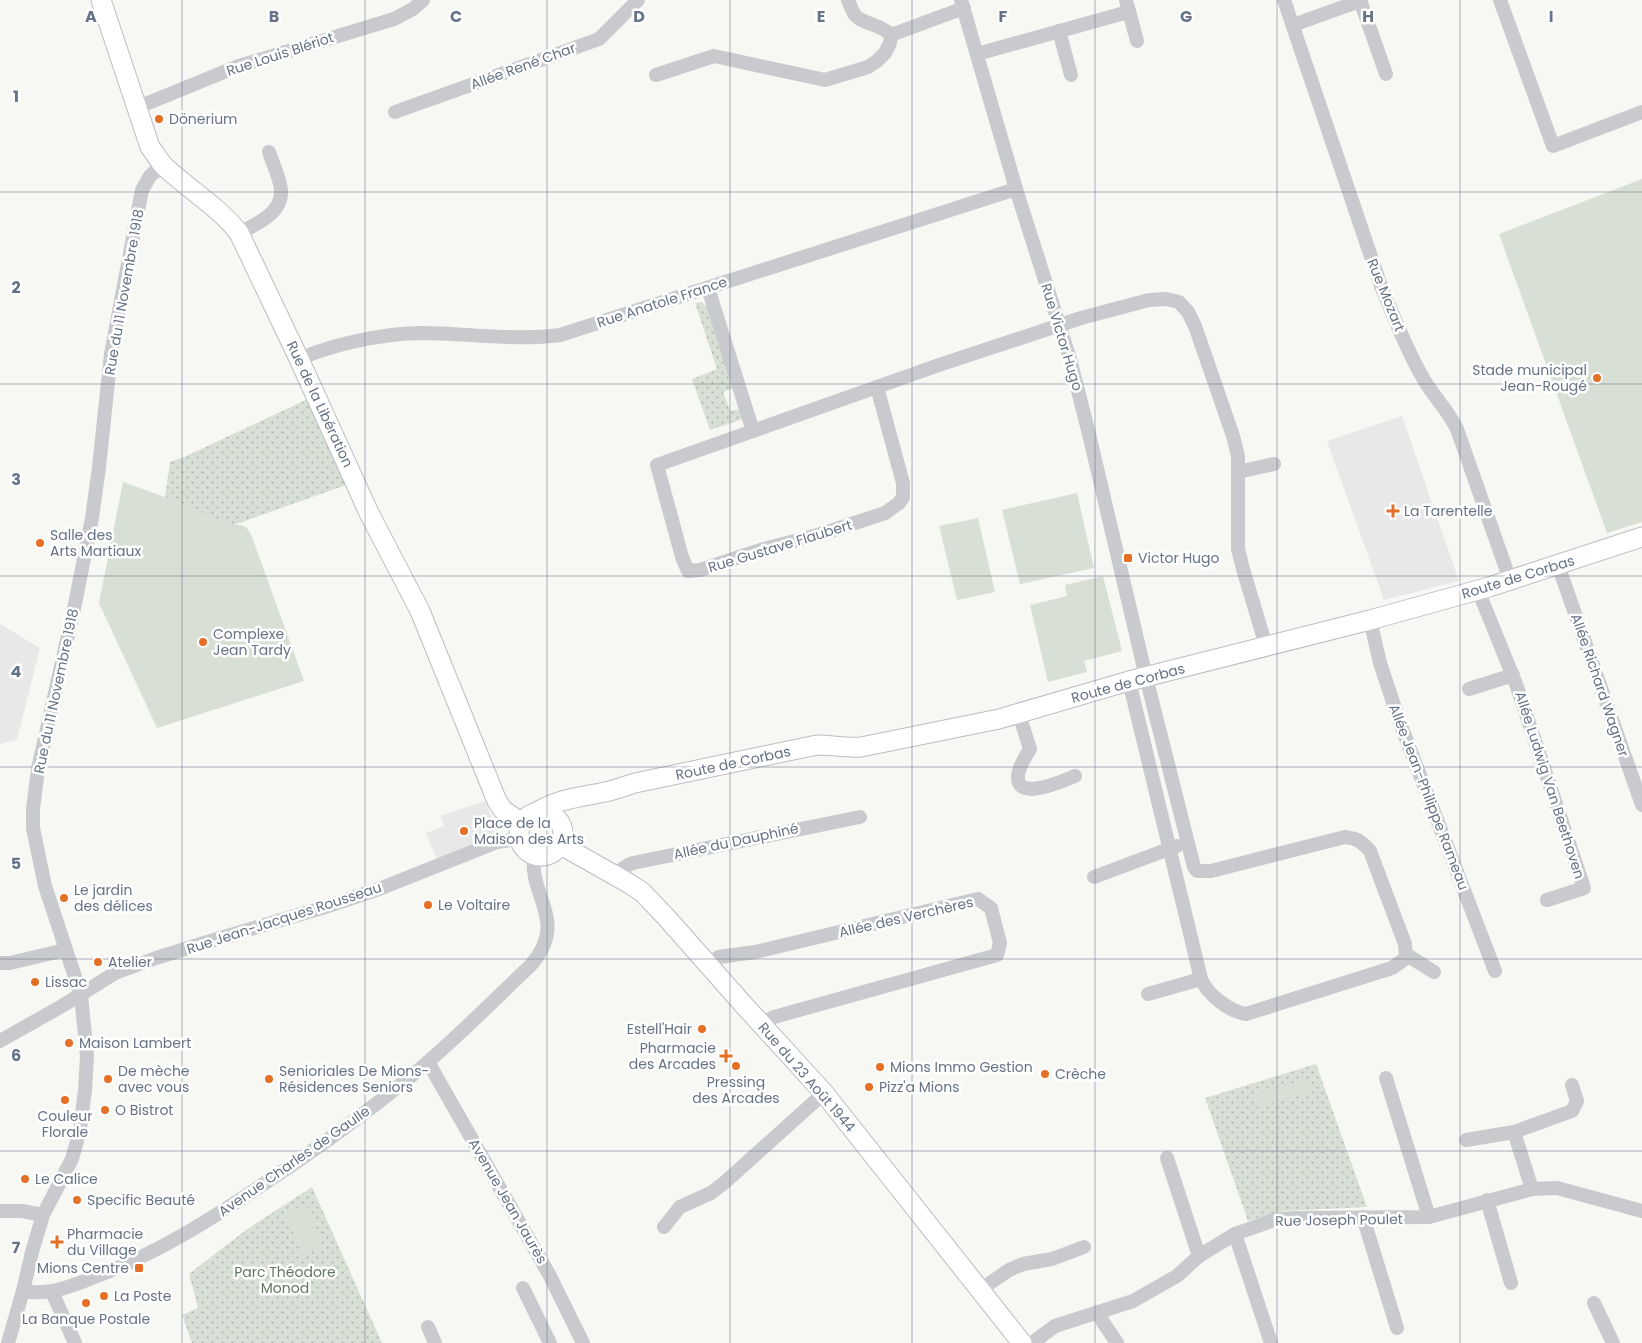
<svg xmlns="http://www.w3.org/2000/svg" width="1642" height="1343" font-family="Poppins,sans-serif">
<style>
.built{fill:#e8e8e8}
.grass{fill:url(#grass-dots)}
.garden{fill:#d8dfd5}
.lines{fill:none;stroke-linecap:round;stroke-linejoin:round}
.secondary-casing{stroke:#babdc2;stroke-width:21}
.street{stroke:#c8cace;stroke-width:14}
.secondary{stroke:#fff;stroke-width:19}
.grid{fill:none;stroke:#667386;stroke-width:1;stroke-opacity:0.55}
.poi-dot{fill:#e66f26;stroke:#fff;stroke-width:2}
.labels{text-anchor:middle;dominant-baseline:central;stroke-width:5;stroke-linejoin:round;paint-order:stroke}
.street-label{font-size:14px;fill:#667386;stroke:#fff}
.poi-label{font-size:14px;fill:#667386;stroke:#fff;text-anchor:start}
.park-label{font-size:14px;fill:#627861;stroke:#fff}
.grid-label{font-size:16px;text-anchor:middle;font-weight:bold;fill:#667386;stroke:#fff;stroke-width:5;stroke-linejoin:round;paint-order:stroke}
</style>
<defs>
<pattern id="grass-dots" width="8" height="8" patternUnits="userSpaceOnUse" patternTransform="scale(1.25)"><rect width="8" height="8" fill="#d8dfd5"/><path d="M2 2h.1M6 6h.1" fill="none" stroke="#b3b9b2" stroke-width="1.8" stroke-linecap="round"/></pattern>
</defs>
<rect width="100%" height="100%" fill="#f7f7f4"/>
<!-- built -->
<g class="built">
<path d="M1402,416L1459,581L1384,600L1327,441Z"/>
<path d="M0,624L40,648L17,740L0,744Z"/>
<path d="M485,801L498,835L437,859L426,833L444,826L440,816Z"/>
</g>
<!-- grass -->
<g class="grass">
<path d="M701,302L710,309L734,388L723,392L730,411L740,409L743,419L710,430L692,379L717,369L695,303Z"/>
<path d="M310,398L349,484L188,541L182,504L165,497L170,462L182,458Z"/>
<path d="M1316,1064L1367,1207L1284,1211L1248,1221L1205,1098Z"/>
<path d="M312,1187L382,1343H192L182,1315L198,1308L189,1274L246,1230Z"/>
</g>
<!-- garden -->
<g class="garden">
<path d="M1642,179V522L1607,533L1499,234Z"/>
<path d="M123,482L165,497L232,525C244,524 247,526 252,537L304,681L157,728L99,603Z"/>
<path d="M1077,493L1094,568L1020,584L1002,510Z"/>
<path d="M978,518L995,592L957,600L939,526Z"/>
<path d="M1103,576L1122,651L1084,661L1087,672L1048,682L1030,605L1067,596L1065,585Z"/>
<path d="M1310,1079L1314,1091L1256,1107L1253,1094Z"/>
<path d="M306,1204L324,1247L302,1255L285,1213Z"/>
</g>
<g class="lines">
<!-- secondary casing -->
<g class="secondary-casing">
<g id="secondary">
<path d="M101,0L150,147C155,153 159,161 164,166C188,189 219,207 239,233L299,359L369,513L420,611L497,801L503,810L522,823"/>
<circle cx="541" cy="834" r="22"/>
<path d="M537,812C557,799 581,797 605,792C615,790 625,786 635,783L817,745C832,745 846,748 861,747L999,719L1129,681L1370,620L1489,587L1642,537"/>
<path d="M561,845L630,884L642,892L666,917L742,1003L824,1093L1022,1343"/>
</g>
</g>
<!-- street -->
<g class="street">
<path d="M961,0L1016,189L1070,359L1089,434L1146,677L1194,867L1197,871H1211L1345,837C1357,838 1362,842 1370,851L1405,944L1406,958L1392,968L1246,1014C1230,1012 1207,994 1201,979L1129,681"/>
<path d="M1126,0L1137,41"/>
<path d="M1284,0L1381,286C1394,317 1406,349 1423,378C1433,396 1448,410 1457,429L1510,580"/>
<path d="M1360,0L1386,74"/>
<path d="M1500,0L1553,146L1642,112"/>
<path d="M1293,25L1360,1"/>
<path d="M1059,31L1071,75"/>
<path d="M891,35L964,8"/>
<path d="M977,54L1128,12"/>
<path d="M656,75L714,56L825,80L868,67L877,61L885,53L890,43L891,35C881,24 862,24 855,15C852,11 850,5 848,0"/>
<path d="M136,108L236,67L394,19L413,9L423,0"/>
<path d="M395,112L599,39L638,0"/>
<path d="M239,233C255,225 283,213 281,190C280,178 273,164 269,152"/>
<path d="M708,288L753,431"/>
<path d="M299,359C333,344 382,334 419,333C466,333 514,341 560,335L1016,189"/>
<path d="M877,387L903,483V497L899,503L885,513L821,534L764,549L700,570L688,571L682,557L657,465L939,365L1081,318L1149,300L1166,299L1179,302L1188,312L1195,326L1232,433"/>
<path d="M1233,436L1238,456V549L1243,569L1266,646"/>
<path d="M1238,472L1274,464"/>
<path d="M1558,565L1642,805"/>
<path d="M1478,590L1516,684L1584,888L1547,900"/>
<path d="M1370,620L1380,663L1400,723L1495,971"/>
<path d="M1469,689L1513,675"/>
<path d="M1019,714L1030,749C1026,756 1021,763 1019,771C1010,805 1063,781 1075,776"/>
<path d="M615,874L628,865L633,863L860,817"/>
<path d="M1094,877L1177,846"/>
<path d="M1407,955L1434,972"/>
<path d="M0,963H10L65,950"/>
<path d="M708,964L719,957L755,952L978,899L991,908L1000,943L997,955L774,1017L760,1024"/>
<path d="M1148,994L1201,979"/>
<path d="M0,1041L62,1006L115,973L156,958L217,939L322,908L379,889L497,842L519,839"/>
<path d="M428,1062L550,1276L583,1343"/>
<path d="M1386,1078L1429,1217"/>
<path d="M1514,1132L1532,1189"/>
<path d="M1466,1140L1514,1132L1572,1111L1577,1101L1572,1085"/>
<path d="M1167,1158L1199,1256"/>
<path d="M1487,1200L1511,1283"/>
<path d="M0,1211H22L43,1215"/>
<path d="M1363,1217L1397,1328"/>
<path d="M664,1227L680,1207L711,1193L724,1183L824,1093"/>
<path d="M1235,1234L1271,1343"/>
<path d="M523,1288L550,1343"/>
<path d="M980,1290L1009,1270L1023,1264L1052,1259L1084,1247"/>
<path d="M23,1291C52,1296 73,1285 100,1275C157,1253 208,1221 259,1187C313,1152 365,1114 415,1073C456,1039 493,1001 531,965C569,920 529,899 534,855"/>
<path d="M52,1292L75,1343"/>
<path d="M1594,1303L1613,1343"/>
<path d="M1098,1312L1103,1322L1117,1343"/>
<path d="M428,1327L435,1343"/>
<path d="M8,1343L23,1291L32,1252L43,1215L72,1159L80,1130L85,1090L87,1056L81,995L45,886L33,828V809L38,769L75,604L92,518L99,467L111,354L142,190L150,176L162,165"/>
<path d="M1032,1343L1055,1326L1133,1301L1177,1276L1199,1256L1235,1234L1274,1220L1295,1218L1429,1217L1532,1189L1557,1188L1642,1211"/>
</g>
<!-- secondary -->
<use href="#secondary" class="secondary"/>
</g>
<!-- grid -->
<path class="grid" d="M182,0V1343M365,0V1343M547,0V1343M730,0V1343M912,0V1343M1095,0V1343M1277,0V1343M1460,0V1343M0,192H1642M0,384H1642M0,576H1642M0,767H1642M0,959H1642M0,1151H1642"/>
<!-- markers -->
<g class="poi-dot">
<circle cx="159" cy="119" r="5"/>
<circle cx="1597" cy="378" r="5"/>
<path d="M1390.5 503.5h5v5h5v5h-5v5h-5v-5h-5v-5h5z"/>
<circle cx="40" cy="543" r="5"/>
<rect x="1123" y="553" width="10" height="10" rx="2.5"/>
<circle cx="203" cy="642" r="5"/>
<circle cx="464" cy="831" r="5"/>
<circle cx="64" cy="898" r="5"/>
<circle cx="428" cy="905" r="5"/>
<circle cx="98" cy="962" r="5"/>
<circle cx="35" cy="982" r="5"/>
<circle cx="702" cy="1029" r="5"/>
<circle cx="69" cy="1043" r="5"/>
<path d="M723.5 1048.5h5v5h5v5h-5v5h-5v-5h-5v-5h5z"/>
<circle cx="736" cy="1066" r="5"/>
<circle cx="880" cy="1067" r="5"/>
<circle cx="1045" cy="1074" r="5"/>
<circle cx="108" cy="1079" r="5"/>
<circle cx="269" cy="1079" r="5"/>
<circle cx="869" cy="1087" r="5"/>
<circle cx="65" cy="1100" r="5"/>
<circle cx="105" cy="1110" r="5"/>
<circle cx="25" cy="1179" r="5"/>
<circle cx="77" cy="1200" r="5"/>
<path d="M54.5 1234.5h5v5h5v5h-5v5h-5v-5h-5v-5h5z"/>
<rect x="134" y="1263" width="10" height="10" rx="2.5"/>
<circle cx="104" cy="1296" r="5"/>
<circle cx="86" cy="1303" r="5"/>
</g>
<g class="labels">
<!-- street labels -->
<g class="street-label">
<text transform="translate(280 54) rotate(-18)">Rue Louis Blériot</text>
<text transform="translate(523 66) rotate(-20)">Allée René Char</text>
<text transform="translate(124 292) rotate(-80)">Rue du 11 Novembre 1918</text>
<text transform="translate(1386 295) rotate(68)">Rue Mozart</text>
<text transform="translate(662 302) rotate(-18)">Rue Anatole France</text>
<text transform="translate(1062 337) rotate(73)">Rue Victor Hugo</text>
<text transform="translate(320 404) rotate(65)">Rue de la Libération</text>
<text transform="translate(780 546) rotate(-17)">Rue Gustave Flaubert</text>
<text transform="translate(1518 577) rotate(-17)">Route de Corbas</text>
<text transform="translate(1128 683) rotate(-15)">Route de Corbas</text>
<text transform="translate(1600 685) rotate(71)">Allée Richard Wagner</text>
<text transform="translate(56 691) rotate(-78)">Rue du 11 Novembre 1918</text>
<text transform="translate(733 763) rotate(-12)">Route de Corbas</text>
<text transform="translate(1550 785) rotate(72)">Allée Ludwig Van Beethoven</text>
<text transform="translate(1429 797) rotate(69)">Allée Jean-Philippe Rameau</text>
<text transform="translate(736 841) rotate(-12)">Allée du Dauphiné</text>
<text transform="translate(906 917) rotate(-13)">Allée des Verchères</text>
<text transform="translate(284 918) rotate(-18)">Rue Jean-Jacques Rousseau</text>
<text transform="translate(807 1077) rotate(49)">Rue du 23 Août 1944</text>
<text transform="translate(294 1161) rotate(-35)">Avenue Charles de Gaulle</text>
<text transform="translate(508 1201) rotate(60)">Avenue Jean Jaurès</text>
<text transform="translate(1339 1220) rotate(-1)">Rue Joseph Poulet</text>
</g>
<!-- poi labels -->
<g class="poi-label">
<text x="169" y="119">Dönerium</text>
<text x="1587" y="370" text-anchor="end">Stade municipal<tspan x="1587" dy="16">Jean-Rougé</tspan></text>
<text x="1404" y="511">La Tarentelle</text>
<text x="50" y="535">Salle des<tspan x="50" dy="16">Arts Martiaux</tspan></text>
<text x="1138" y="558">Victor Hugo</text>
<text x="213" y="634">Complexe<tspan x="213" dy="16">Jean Tardy</tspan></text>
<text x="474" y="823">Place de la<tspan x="474" dy="16">Maison des Arts</tspan></text>
<text x="74" y="890">Le jardin<tspan x="74" dy="16">des délices</tspan></text>
<text x="438" y="905">Le Voltaire</text>
<text x="108" y="962">Atelier</text>
<text x="45" y="982">Lissac</text>
<text x="692" y="1029" text-anchor="end">Estell'Hair</text>
<text x="79" y="1043">Maison Lambert</text>
<text x="716" y="1048" text-anchor="end">Pharmacie<tspan x="716" dy="16">des Arcades</tspan></text>
<text x="890" y="1067">Mions Immo Gestion</text>
<text x="118" y="1071">De mèche<tspan x="118" dy="16">avec vous</tspan></text>
<text x="279" y="1071">Senioriales De Mions-<tspan x="279" dy="16">Résidences Seniors</tspan></text>
<text x="1055" y="1074">Crèche</text>
<text x="736" y="1082" text-anchor="middle">Pressing<tspan x="736" dy="16">des Arcades</tspan></text>
<text x="879" y="1087">Pizz'a Mions</text>
<text x="115" y="1110">O Bistrot</text>
<text x="65" y="1116" text-anchor="middle">Couleur<tspan x="65" dy="16">Florale</tspan></text>
<text x="35" y="1179">Le Calice</text>
<text x="87" y="1200">Specific Beauté</text>
<text x="67" y="1234">Pharmacie<tspan x="67" dy="16">du Village</tspan></text>
<text x="129" y="1268" text-anchor="end">Mions Centre</text>
<text x="114" y="1296">La Poste</text>
<text x="86" y="1319" text-anchor="middle">La Banque Postale</text>
</g>
<!-- park labels -->
<g class="park-label">
<text x="285" y="1272">Parc Théodore<tspan x="285" dy="16">Monod</tspan></text>
</g>
</g>
<g class="grid-label">
<text x="91" y="22">A</text>
<text x="274" y="22">B</text>
<text x="456" y="22">C</text>
<text x="639" y="22">D</text>
<text x="821" y="22">E</text>
<text x="1003" y="22">F</text>
<text x="1186" y="22">G</text>
<text x="1368" y="22">H</text>
<text x="1551" y="22">I</text>
<text x="16" y="102">1</text>
<text x="16" y="293">2</text>
<text x="16" y="485">3</text>
<text x="16" y="677">4</text>
<text x="16" y="869">5</text>
<text x="16" y="1061">6</text>
<text x="16" y="1253">7</text>
</g>
</svg>
